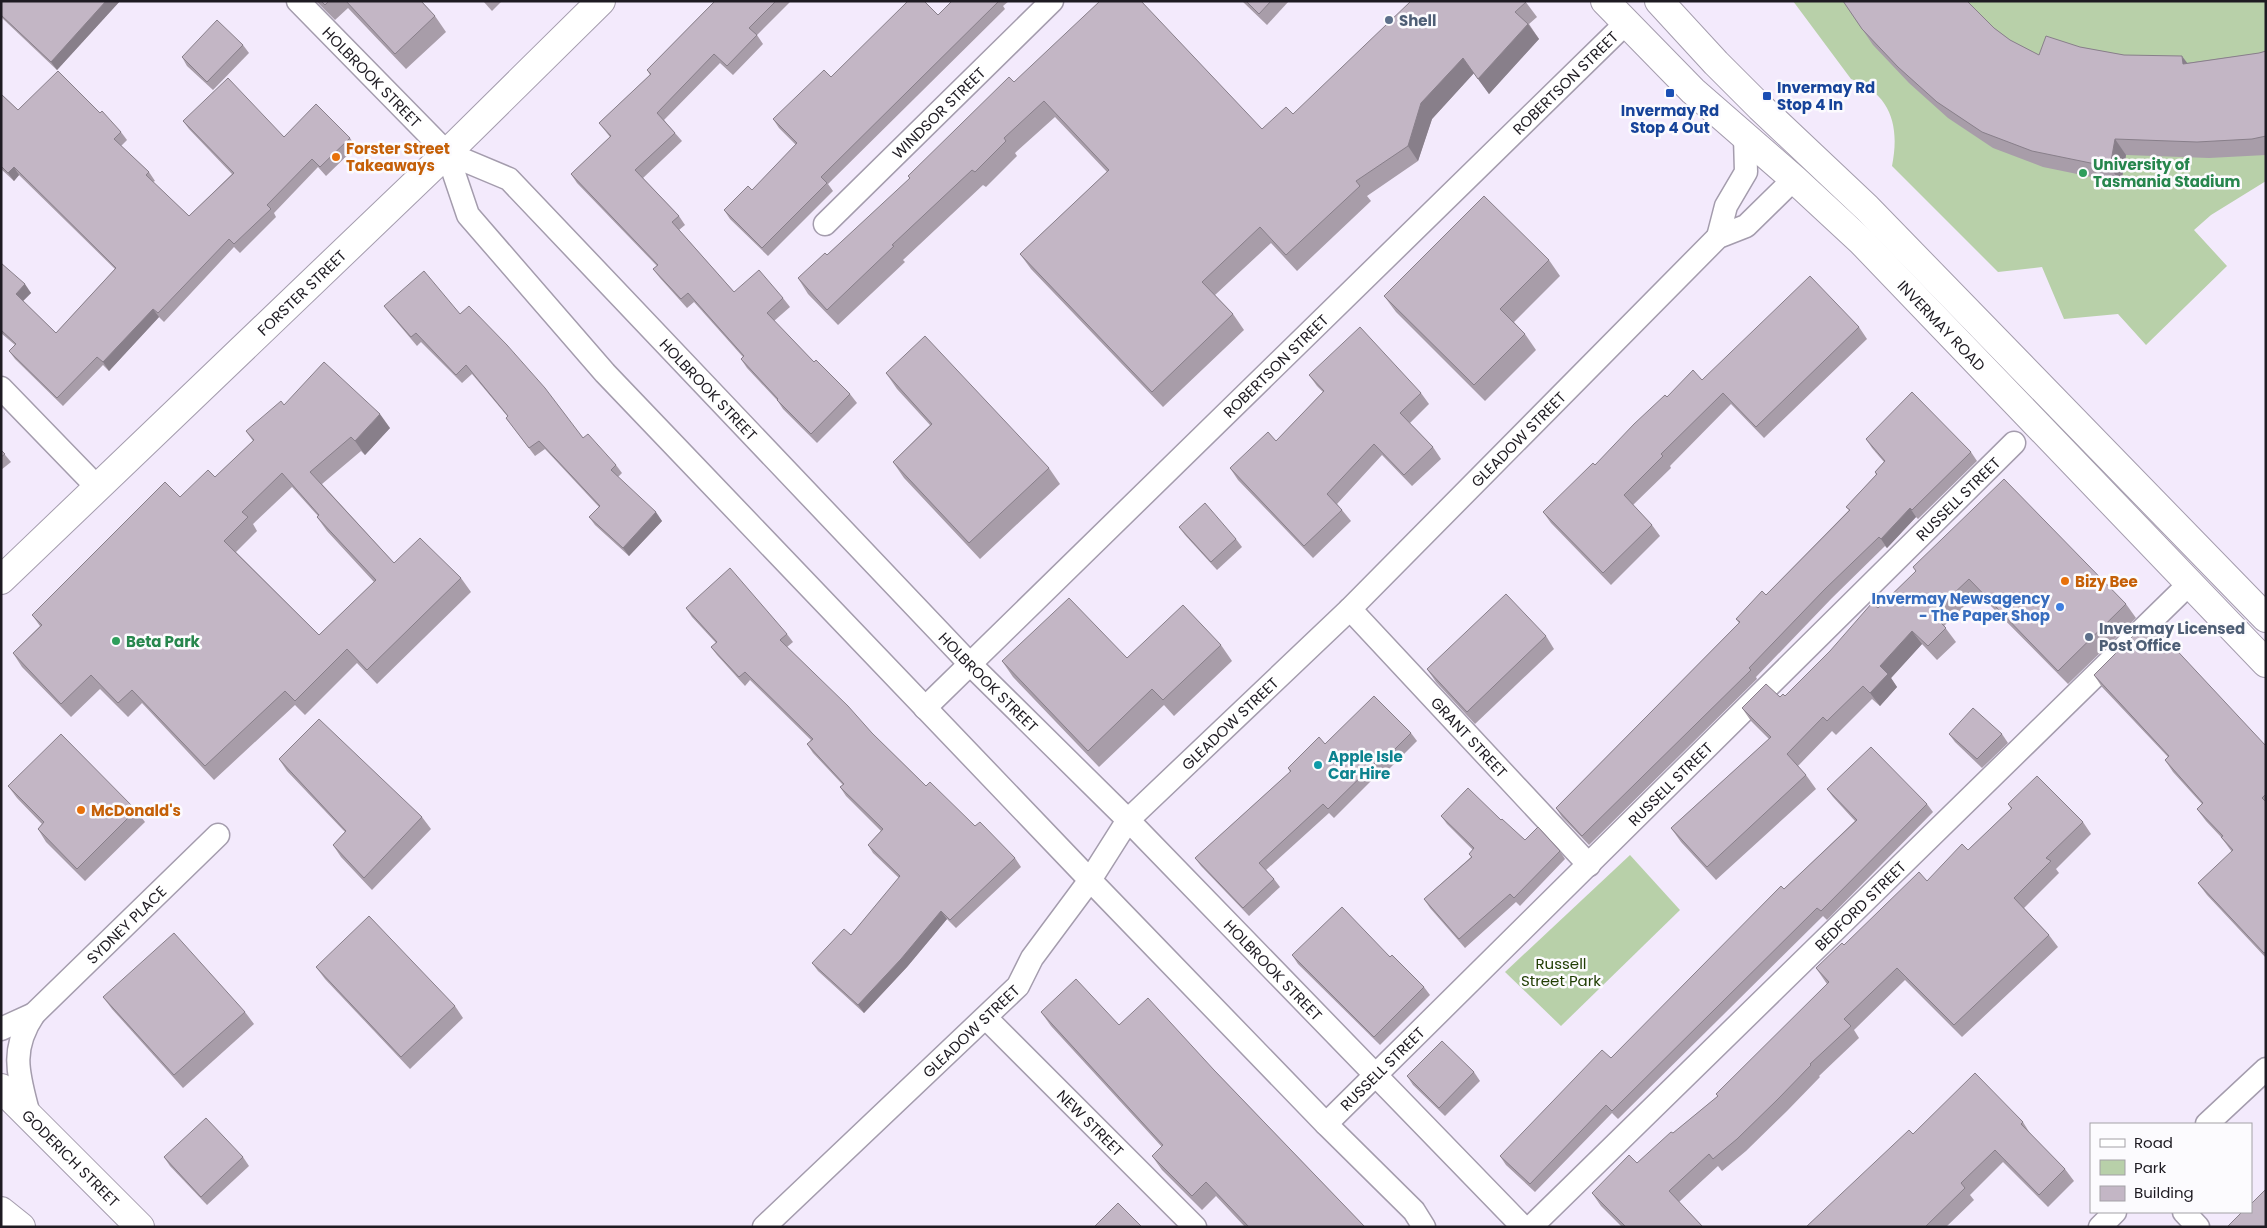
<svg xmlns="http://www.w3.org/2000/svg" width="2267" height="1228" font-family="Poppins,sans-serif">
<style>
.green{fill:#b8d0a9}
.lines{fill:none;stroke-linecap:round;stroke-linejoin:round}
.street-casing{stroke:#a49cad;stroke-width:25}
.secondary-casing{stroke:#a49cad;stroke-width:30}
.highway-casing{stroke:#a49cad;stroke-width:30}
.street{stroke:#fff;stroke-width:22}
.secondary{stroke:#fff;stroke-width:28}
.highway{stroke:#fff;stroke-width:28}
.wall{fill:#a89da9;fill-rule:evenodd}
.shaded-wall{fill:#887f8a}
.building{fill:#c3b6c5;stroke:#887f8a;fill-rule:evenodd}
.service-dot{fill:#5c6f8a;stroke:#fcfbfe;stroke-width:2}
.transit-dot{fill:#1a4fb4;stroke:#fcfbfe;stroke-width:2}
.food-dot{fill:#e8710a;stroke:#fcfbfe;stroke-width:2}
.leisure-dot{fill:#2e9e5b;stroke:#fcfbfe;stroke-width:2}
.shop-dot{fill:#3f7fe0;stroke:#fcfbfe;stroke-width:2}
.culture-dot{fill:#0f9aa8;stroke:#fcfbfe;stroke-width:2}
.labels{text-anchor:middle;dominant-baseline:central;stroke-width:5;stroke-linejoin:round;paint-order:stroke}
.service-label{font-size:15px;font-weight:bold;fill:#4e5e75;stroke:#fcfbfe;text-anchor:start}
.street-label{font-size:15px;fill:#1e1b22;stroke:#fcfbfe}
.transit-label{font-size:15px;font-weight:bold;fill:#164399;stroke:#fcfbfe;text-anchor:start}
.food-label{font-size:15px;font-weight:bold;fill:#c56008;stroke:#fcfbfe;text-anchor:start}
.leisure-label{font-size:15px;font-weight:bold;fill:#27864d;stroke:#fcfbfe;text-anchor:start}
.shop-label{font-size:15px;font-weight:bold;fill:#366cbe;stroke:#fcfbfe;text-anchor:end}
.culture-label{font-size:15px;font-weight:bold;fill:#0d838f;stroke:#fcfbfe;text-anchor:start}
.park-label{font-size:15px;fill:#213e04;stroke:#fcfbfe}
</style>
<rect width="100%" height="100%" fill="#f3eafc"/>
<!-- green -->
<g class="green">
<path d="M1793,1H2266V181L2211,215L2194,230L2227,266L2146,345L2118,314L2064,319L2042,267L1998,272L1892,166C1900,126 1891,94 1851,79Z"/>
<path d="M1630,855L1680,910L1561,1026L1505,972Z"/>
</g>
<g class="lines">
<!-- street casing -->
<g class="street-casing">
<g id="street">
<path id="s1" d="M298,1L447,153L509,179L970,664L1128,820L1523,1227"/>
<path d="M447,153L468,215L605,373L1090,880L1326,1124L1414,1211L1424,1227"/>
<path id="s2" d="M825,224L1052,1"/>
<path d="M1718,237L1726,206L1746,172L1745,137"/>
<path d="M1,388L98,488"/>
<path id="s3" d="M1350,609L1589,865"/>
<path id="s4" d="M925,708L1626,23"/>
<path id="s5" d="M986,1018L1195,1227"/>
<path d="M1,1029L34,1014"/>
<path id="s6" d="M29,1115C19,1076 9,1051 34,1014L218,835"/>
<path id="s7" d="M1326,1124L2014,443"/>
<path d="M2207,1124L2266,1069"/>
<path d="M2184,1212L2198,1227"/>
<path id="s8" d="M764,1227L1018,986L1032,958L1090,880L1128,820L1350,609L1718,237L1746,226L1794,179"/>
<path id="s9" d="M1531,1227L2189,584"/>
<path d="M2100,1227L2115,1212"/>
</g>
</g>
<!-- secondary casing -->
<g class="secondary-casing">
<g id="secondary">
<path id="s10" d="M1605,1L1693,91L1794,179L1862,242L2266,663"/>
<path d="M1659,1L1716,63L1760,107L1867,208L2266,618"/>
<path id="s11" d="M1,580L447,153L601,1"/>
</g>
</g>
<!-- highway casing -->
<g class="highway-casing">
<g id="highway">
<path id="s12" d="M1,1088L140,1227"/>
<path d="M1,1211L21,1227"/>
</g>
</g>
<!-- street -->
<use href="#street" class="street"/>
<!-- secondary -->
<use href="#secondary" class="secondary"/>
<!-- highway -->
<use href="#highway" class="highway"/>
</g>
<!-- wall -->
<g class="wall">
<path d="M1,1H120L57,70L1,17Z"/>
<path d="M316,1H421L435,16L446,32L406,69L348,8L335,20Z"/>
<path d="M483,1H502L492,11Z"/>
<path d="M715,1H791L757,35L763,44L733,75L720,63L664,120L675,133L682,141L643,178L679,216L685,225L679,230L734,292L783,298L790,307L774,321L814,362L850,394L857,403L817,443L783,409L777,400L747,368L741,359L743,357L694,302L687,308L660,278L653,269L657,266L577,183L571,174L610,137L599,123L650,75L647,70Z"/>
<path d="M952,1H1009L1003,6L1005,9L828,184L833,191L768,256L730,219L724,210L752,190L796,145L779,128L773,119L831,77L938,15Z"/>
<path d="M1242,1H1289L1267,25Z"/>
<path d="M1525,1L1537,17L1529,24L1539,39L1489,94L1474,73L1432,119L1418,161L1367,196L1371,201L1297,271L1271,243L1215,295L1233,314L1244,330L1163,407L1031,269L1020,254L1107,172L1055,117L1015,153L1017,156L986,187L983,185L903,260L905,262L838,325L808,294L798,278L827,255L910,179L908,176L1014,82L1262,129Z"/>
<path d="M1843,1L1994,28L2010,40L2039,55L2080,47L2124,55L2187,63L2259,53L2266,51V155L2209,158L2126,155L2121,183L2043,167L1993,148L1948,118L1909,83L1873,45Z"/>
<path d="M243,45L249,53L213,90L187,66L182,57Z"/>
<path d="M1,94L18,110L100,113L121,132L127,140L121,146L149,172L155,181L153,182L189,216L232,174L189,129L183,121L284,137L350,138L356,147L326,176L318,167L274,213L276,217L240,253L234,247L164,322L159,317L109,371L103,365L63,406L15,359L9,351L15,345L1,333V263L31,293L23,301L56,333L115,269L19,175L14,181L1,169Z"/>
<path d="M1549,260L1560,276L1514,322L1525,334L1536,350L1485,401L1396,312L1384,296Z"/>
<path d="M384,306L460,314L583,438L616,465L622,473L618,477L662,521L629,556L595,525L589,517L599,507L545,449L535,456L506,418L508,417L472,374L462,383L421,342L417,346L390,314Z"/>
<path d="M1859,327L1867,339L1764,438L1731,404L1670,466L1671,468L1633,505L1652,525L1660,536L1611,585L1551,523L1543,512L1595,465L1667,397L1702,380Z"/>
<path d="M886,373L1049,468L1060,484L980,559L904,478L893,462L930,425L897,389Z"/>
<path d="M1309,375L1421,393L1429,404L1410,423L1433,447L1441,459L1412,486L1382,455L1337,504L1342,510L1351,521L1313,558L1238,480L1230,468L1276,441L1323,392L1317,386Z"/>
<path d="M284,405L390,428L365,455L361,451L322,484L394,563L461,578L471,592L377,684L357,663L305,715L295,705L214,780L142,703L128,717L100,689L71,717L22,667L13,653L40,626L32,615L180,497L215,477L253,441L246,431ZM292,487L318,516L317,517L327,531L374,582L319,635L236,552L257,531L253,524Z"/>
<path d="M1866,439L1971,452L1977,461L1918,519L1916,517L1887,548L1885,546L1832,598L1756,677L1757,679L1589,845L1562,817L1556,808L1739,623L1736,619L1766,595L1849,510L1846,507L1876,475L1875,472L1884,462L1872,448Z"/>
<path d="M1,450L11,462L1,470Z"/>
<path d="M1179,527L1236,539L1242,547L1217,570L1185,535Z"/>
<path d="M1913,567L2126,604L2136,618L2068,684L1978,593L1944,626L1956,642L1937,660L1922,644L1891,678L1897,687L1880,706L1872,699L1836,735L1832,731L1798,766L1806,775L1816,789L1716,880L1681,842L1671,828L1769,739L1751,721L1742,708L1785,696L1878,608L1916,571Z"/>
<path d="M686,608L787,634L793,642L787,647L872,733L926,786L1015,858L1021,867L956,928L947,919L907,967L864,1013L818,971L812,963L851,935L899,878L873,853L868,845L881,831L846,796L840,787L843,785L813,753L807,744L811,740L750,680L745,686L717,655L711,647L716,643L692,617Z"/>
<path d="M1546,636L1554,649L1475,724L1436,682L1427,669Z"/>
<path d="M1221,645L1232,661L1174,716L1164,705L1099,767L1013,677L1002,661L1127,658Z"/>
<path d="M2094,675L2266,746V958L2207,895L2198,883L2232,852L2221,837L2206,821L2197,809L2202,804L2173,772L2165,760L2168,757L2102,687Z"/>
<path d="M1411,733L1417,741L1386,772L1383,769L1334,818L1329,813L1266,870L1274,879L1280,887L1249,916L1201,866L1195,858L1290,772L1288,768L1325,744Z"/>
<path d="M1949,734H2002L2008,743L1982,768L1955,742Z"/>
<path d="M279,759L422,817L431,829L372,890L341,857L333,845L345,832L287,771Z"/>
<path d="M8,786L136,810L145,822L85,881L46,842L38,829L42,824L17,798Z"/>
<path d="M1827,789L1927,804L1933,812L1827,920L1823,916L1618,1119L1612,1113L1535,1192L1506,1165L1500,1156L1611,1058L1784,889L1855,821L1833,797Z"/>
<path d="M2008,804L2083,822L2091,834L2056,869L2059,873L2024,908L2049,935L2058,947L1962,1037L1905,980L1854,1030L1859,1038L1819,1076L1820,1077L1787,1111L1746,1151L1722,1171L1718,1166L1679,1202L1703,1227H1622L1601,1206L1592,1193L1637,1163L1718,1096L1827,984L1816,968L1927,881L1968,850L2011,809Z"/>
<path d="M1441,816L1501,820L1525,840L1560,851L1565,859L1520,906L1516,902L1465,948L1430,908L1424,899L1471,857L1469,854L1473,850L1447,824Z"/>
<path d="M1292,955L1390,957L1424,987L1430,995L1380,1045L1298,964Z"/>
<path d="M316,967L455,1006L463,1018L410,1069L325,979Z"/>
<path d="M103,997L245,1012L254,1024L183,1088L112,1009Z"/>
<path d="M1041,1012L1119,1025L1214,1070L1365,1227H1245L1216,1196L1202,1210L1162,1170L1152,1156L1162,1147L1051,1026Z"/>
<path d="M1474,1072L1480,1081L1445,1116L1413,1085L1407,1076Z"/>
<path d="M2023,1122L2031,1135L2065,1169L2074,1181L2048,1207L2003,1162L1970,1195L1974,1200L1946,1227H1806L1913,1134Z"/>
<path d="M164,1157H243L249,1166L207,1205L170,1166Z"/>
</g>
<!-- shaded-wall -->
<g class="shaded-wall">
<path d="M106,1H120L57,70L51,62Z"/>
<path d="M1528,24L1539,39L1489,94L1478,79Z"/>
<path d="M2182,56L2194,72L2183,64Z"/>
<path d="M1463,58L1474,73L1432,119L1418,161L1408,146L1421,103Z"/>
<path d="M2115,139L2126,155L2121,183L2110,167Z"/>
<path d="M14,167L19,175L14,181L8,173Z"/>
<path d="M25,284L31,293L22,302L16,294Z"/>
<path d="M153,309L159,317L109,371L103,362Z"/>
<path d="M380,414L390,428L365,455L355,441Z"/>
<path d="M1910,508L1916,517L1887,548L1881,539Z"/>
<path d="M656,512L662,521L629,556L623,548Z"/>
<path d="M1912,631L1922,644L1891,678L1897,687L1880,706L1870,693L1880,666Z"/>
<path d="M941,911L947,919L907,967L864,1013L858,1005Z"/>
</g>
<!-- building -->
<g class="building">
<path d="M1,1H106L51,62L1,15Z"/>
<path d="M321,1H329L325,5Z"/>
<path d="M346,1H421L435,16L395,54Z"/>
<path d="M715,1H776L749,28L757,35L727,66L714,54L657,113L675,133L635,170L679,216L672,222L734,292L759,270L783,298L767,313L814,362L816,360L850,394L811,434L777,400L778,399L741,359L744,356L688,293L681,299L653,269L658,265L571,174L611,136L599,123L651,74L647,70Z"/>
<path d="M908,1H924L938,15L952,1H999L821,177L827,183L762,248L724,210L748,186L752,190L797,143L773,119L824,70L831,77Z"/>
<path d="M1100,1H1141L1262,129L1286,107L1293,114L1411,1H1525L1526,2L1515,12L1528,24L1478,79L1463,58L1421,103L1408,146L1356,181L1360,186L1286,255L1260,227L1202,282L1233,314L1152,392L1020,254L1109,170L1044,101L1004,138L1006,141L975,172L972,170L892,245L894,246L827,310L798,278L825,253L827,255L910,178L908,176L1009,77L1014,82Z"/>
<path d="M1246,1H1271L1259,14Z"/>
<path d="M1843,1H1967L1994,28L2010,40L2039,55L2046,36L2080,47L2124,55L2182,56L2183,64L2259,53L2266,51V136L2252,139L2197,142L2115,139L2110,167L2032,151L1982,132L1937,102L1898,67L1862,29Z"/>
<path d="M217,20L243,45L207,82L182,57Z"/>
<path d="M58,71L100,113L102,111L121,132L114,139L149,172L146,175L189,216L234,173L183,121L228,78L284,137L316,104L350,138L320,167L312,159L267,205L271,209L234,244L229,239L158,313L153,309L103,362L97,357L57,398L9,351L16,344L1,330V263L25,284L16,294L56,333L116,268L14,167L8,173L1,166V94L18,110Z"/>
<path d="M1484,196L1549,260L1500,309L1525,334L1474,385L1384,296Z"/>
<path d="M424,271L460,314L469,306L507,345L545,388L583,438L588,434L616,465L611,470L656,512L623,548L589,517L600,506L539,441L529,448L506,418L508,416L466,365L456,375L416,333L411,337L384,306Z"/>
<path d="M1810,276L1859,327L1756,427L1723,393L1661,454L1663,456L1624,495L1652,525L1603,573L1543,512L1593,463L1595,465L1634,424L1665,395L1667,397L1693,370L1702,380Z"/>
<path d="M1360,327L1421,393L1400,413L1433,447L1404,475L1374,444L1327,494L1342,510L1304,546L1230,468L1268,432L1276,441L1324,391L1309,375Z"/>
<path d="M925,336L1049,468L969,543L893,462L932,424L886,373Z"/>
<path d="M324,362L380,414L355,441L351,437L310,472L394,563L420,538L461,578L367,670L347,649L295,701L285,691L205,766L132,690L118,703L91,675L61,704L13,653L42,625L32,615L165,482L180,497L208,470L215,477L254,440L246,431L281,401L284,405ZM282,473L319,515L317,517L376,580L319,635L224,541L248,517L242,512Z"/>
<path d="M1912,392L1971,452L1912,510L1910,508L1881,539L1879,537L1825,589L1749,668L1751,670L1582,836L1556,808L1740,622L1736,619L1762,591L1766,595L1850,510L1846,507L1877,474L1875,472L1885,461L1866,439Z"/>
<path d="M1,450L5,454L1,457Z"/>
<path d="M2004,479L2126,604L2058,671L1969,579L1932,614L1946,628L1928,646L1912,631L1880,666L1888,674L1870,693L1863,686L1827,721L1823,717L1787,754L1806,775L1707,867L1671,828L1771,737L1742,708L1766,684L1780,697L1783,694L1785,696L1830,651L1872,603L1878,608L1916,571L1913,567Z"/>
<path d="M1205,503L1236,539L1211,562L1179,527Z"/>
<path d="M730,568L787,634L780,640L848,706L872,733L926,786L930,782L975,826L980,822L1015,858L950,920L941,911L901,959L858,1005L812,963L844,929L851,935L900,876L868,845L883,829L840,787L844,784L807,744L813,739L745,672L739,677L711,647L717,642L686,608Z"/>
<path d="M1506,594L1546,636L1467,712L1427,669Z"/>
<path d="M1069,598L1127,658L1183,605L1221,645L1163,700L1152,689L1088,751L1002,661Z"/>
<path d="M2145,624L2149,628L2155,627L2266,746V794L2262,798L2266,802V952L2264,953L2198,883L2233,850L2221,837L2223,836L2197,809L2203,803L2165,760L2169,756L2094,675Z"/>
<path d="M1374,696L1411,733L1380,764L1377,761L1328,809L1323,804L1259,863L1274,879L1243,908L1195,858L1291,771L1288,768L1319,737L1325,744Z"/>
<path d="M1973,708L2002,734L1977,759L1949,734Z"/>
<path d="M319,719L422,817L364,878L333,845L346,831L279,759Z"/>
<path d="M61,734L136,810L77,869L38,829L44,822L8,786Z"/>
<path d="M1871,747L1927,804L1821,911L1817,908L1612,1111L1606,1105L1530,1184L1500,1156L1602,1050L1611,1058L1781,886L1784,889L1857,820L1827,789Z"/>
<path d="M2037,776L2083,822L2046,858L2051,861L2014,898L2049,935L1954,1025L1897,968L1844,1019L1851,1026L1810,1064L1811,1065L1778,1099L1737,1139L1713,1159L1709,1154L1669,1191L1703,1227H1626L1592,1193L1629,1155L1637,1163L1671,1132L1673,1133L1718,1096L1716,1094L1829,982L1816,968L1842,943L1844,945L1919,872L1927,881L1962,844L1968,850L2012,808L2008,804Z"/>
<path d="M1468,788L1501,820L1502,819L1525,840L1538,827L1560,851L1514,898L1510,894L1459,939L1424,899L1472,857L1469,854L1474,848L1441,816Z"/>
<path d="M1342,907L1390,957L1392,955L1424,987L1374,1037L1292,955Z"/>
<path d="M369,916L455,1006L401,1057L316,967Z"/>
<path d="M174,933L245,1012L174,1075L103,997Z"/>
<path d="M1076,979L1119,1025L1148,998L1214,1070L1365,1227H1249L1206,1182L1192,1196L1152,1156L1163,1145L1041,1012Z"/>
<path d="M1442,1041L1474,1072L1439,1108L1407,1076Z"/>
<path d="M1975,1073L2023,1122L2021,1124L2065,1169L2039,1195L1995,1150L1961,1183L1965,1188L1925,1227H1806L1909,1130L1913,1134Z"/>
<path d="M206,1118L243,1157L201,1197L164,1157Z"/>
<path d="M2266,1189V1227H2227L2242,1212H2251V1204Z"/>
<path d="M1118,1203L1142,1227H1094Z"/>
</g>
<!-- markers -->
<g class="service-dot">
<circle cx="1389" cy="20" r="5"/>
<circle cx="2089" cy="637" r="5"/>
</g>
<g class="transit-dot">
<rect x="1665" y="88" width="10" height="10" rx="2.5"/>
<rect x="1762" y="91" width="10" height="10" rx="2.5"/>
</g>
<g class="food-dot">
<circle cx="336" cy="157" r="5"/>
<circle cx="2065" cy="581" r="5"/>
<circle cx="81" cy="810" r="5"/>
</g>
<g class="leisure-dot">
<circle cx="2083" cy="173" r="5"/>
<circle cx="116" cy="641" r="5"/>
</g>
<circle class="shop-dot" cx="2060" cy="607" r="5"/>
<circle class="culture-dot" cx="1318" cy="765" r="5"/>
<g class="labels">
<!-- service labels -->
<g class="service-label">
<text x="1399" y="20">Shell</text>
<text x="2099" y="628">Invermay Licensed<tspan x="2099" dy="17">Post Office</tspan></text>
</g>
<!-- street labels -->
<g class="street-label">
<text stroke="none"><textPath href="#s1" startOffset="106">HOLBROOK STREET</textPath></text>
<text stroke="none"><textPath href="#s4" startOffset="895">ROBERTSON STREET</textPath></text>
<text stroke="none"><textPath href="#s2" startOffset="159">WINDSOR STREET</textPath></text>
<text stroke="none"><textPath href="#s11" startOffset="416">FORSTER STREET</textPath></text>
<text stroke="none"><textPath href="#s10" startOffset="468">INVERMAY ROAD</textPath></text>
<text stroke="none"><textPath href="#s4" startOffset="490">ROBERTSON STREET</textPath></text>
<text stroke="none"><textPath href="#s1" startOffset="570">HOLBROOK STREET</textPath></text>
<text stroke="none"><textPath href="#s8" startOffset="1095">GLEADOW STREET</textPath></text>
<text stroke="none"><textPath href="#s7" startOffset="889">RUSSELL STREET</textPath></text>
<text stroke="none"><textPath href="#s1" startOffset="975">HOLBROOK STREET</textPath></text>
<text stroke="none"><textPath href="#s8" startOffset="690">GLEADOW STREET</textPath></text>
<text stroke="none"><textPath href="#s3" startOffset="175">GRANT STREET</textPath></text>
<text stroke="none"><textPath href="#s7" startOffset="484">RUSSELL STREET</textPath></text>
<text stroke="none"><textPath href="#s9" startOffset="460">BEDFORD STREET</textPath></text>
<text stroke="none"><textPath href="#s6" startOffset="234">SYDNEY PLACE</textPath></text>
<text stroke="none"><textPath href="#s1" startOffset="1380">HOLBROOK STREET</textPath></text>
<text stroke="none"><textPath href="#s8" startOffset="285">GLEADOW STREET</textPath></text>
<text stroke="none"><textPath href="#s7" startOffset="79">RUSSELL STREET</textPath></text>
<text stroke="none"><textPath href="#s5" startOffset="148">NEW STREET</textPath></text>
<text stroke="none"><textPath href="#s12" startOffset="99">GODERICH STREET</textPath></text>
</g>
<!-- transit labels -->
<g class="transit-label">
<text x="1777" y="87">Invermay Rd<tspan x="1777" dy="17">Stop 4 In</tspan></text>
<text x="1670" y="110" text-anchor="middle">Invermay Rd<tspan x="1670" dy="17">Stop 4 Out</tspan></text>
</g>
<!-- food labels -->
<g class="food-label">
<text x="346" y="148">Forster Street<tspan x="346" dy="17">Takeaways</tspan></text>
<text x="2075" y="581">Bizy Bee</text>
<text x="91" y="810">McDonald's</text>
</g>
<!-- leisure labels -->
<g class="leisure-label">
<text x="2093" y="164">University of<tspan x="2093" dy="17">Tasmania Stadium</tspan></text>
<text x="126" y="641">Beta Park</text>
</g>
<!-- shop labels -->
<g class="shop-label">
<text x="2050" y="598">Invermay Newsagency<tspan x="2050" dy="17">- The Paper Shop</tspan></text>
</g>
<!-- culture labels -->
<g class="culture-label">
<text x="1328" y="756">Apple Isle<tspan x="1328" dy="17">Car Hire</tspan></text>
</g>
<!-- park labels -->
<g class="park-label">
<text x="1561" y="963">Russell<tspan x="1561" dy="17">Street Park</tspan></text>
</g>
</g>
<!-- border -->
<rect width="2267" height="1228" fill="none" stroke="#1e1b22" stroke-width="5"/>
<!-- legend -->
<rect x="2090" y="1123" width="162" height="90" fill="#fcfbfe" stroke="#a3a1a6"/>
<rect x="2100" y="1139" width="25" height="8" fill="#ffffff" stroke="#a3a1a6"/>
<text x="2134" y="1148" font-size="15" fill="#1e1b22">Road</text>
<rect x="2100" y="1160" width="25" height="15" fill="#b8d0a9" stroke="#a3a1a6"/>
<text x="2134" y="1173" font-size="15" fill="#1e1b22">Park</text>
<rect x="2100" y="1186" width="25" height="15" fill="#c3b6c5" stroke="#a3a1a6"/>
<text x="2134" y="1198" font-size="15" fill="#1e1b22">Building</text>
</svg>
